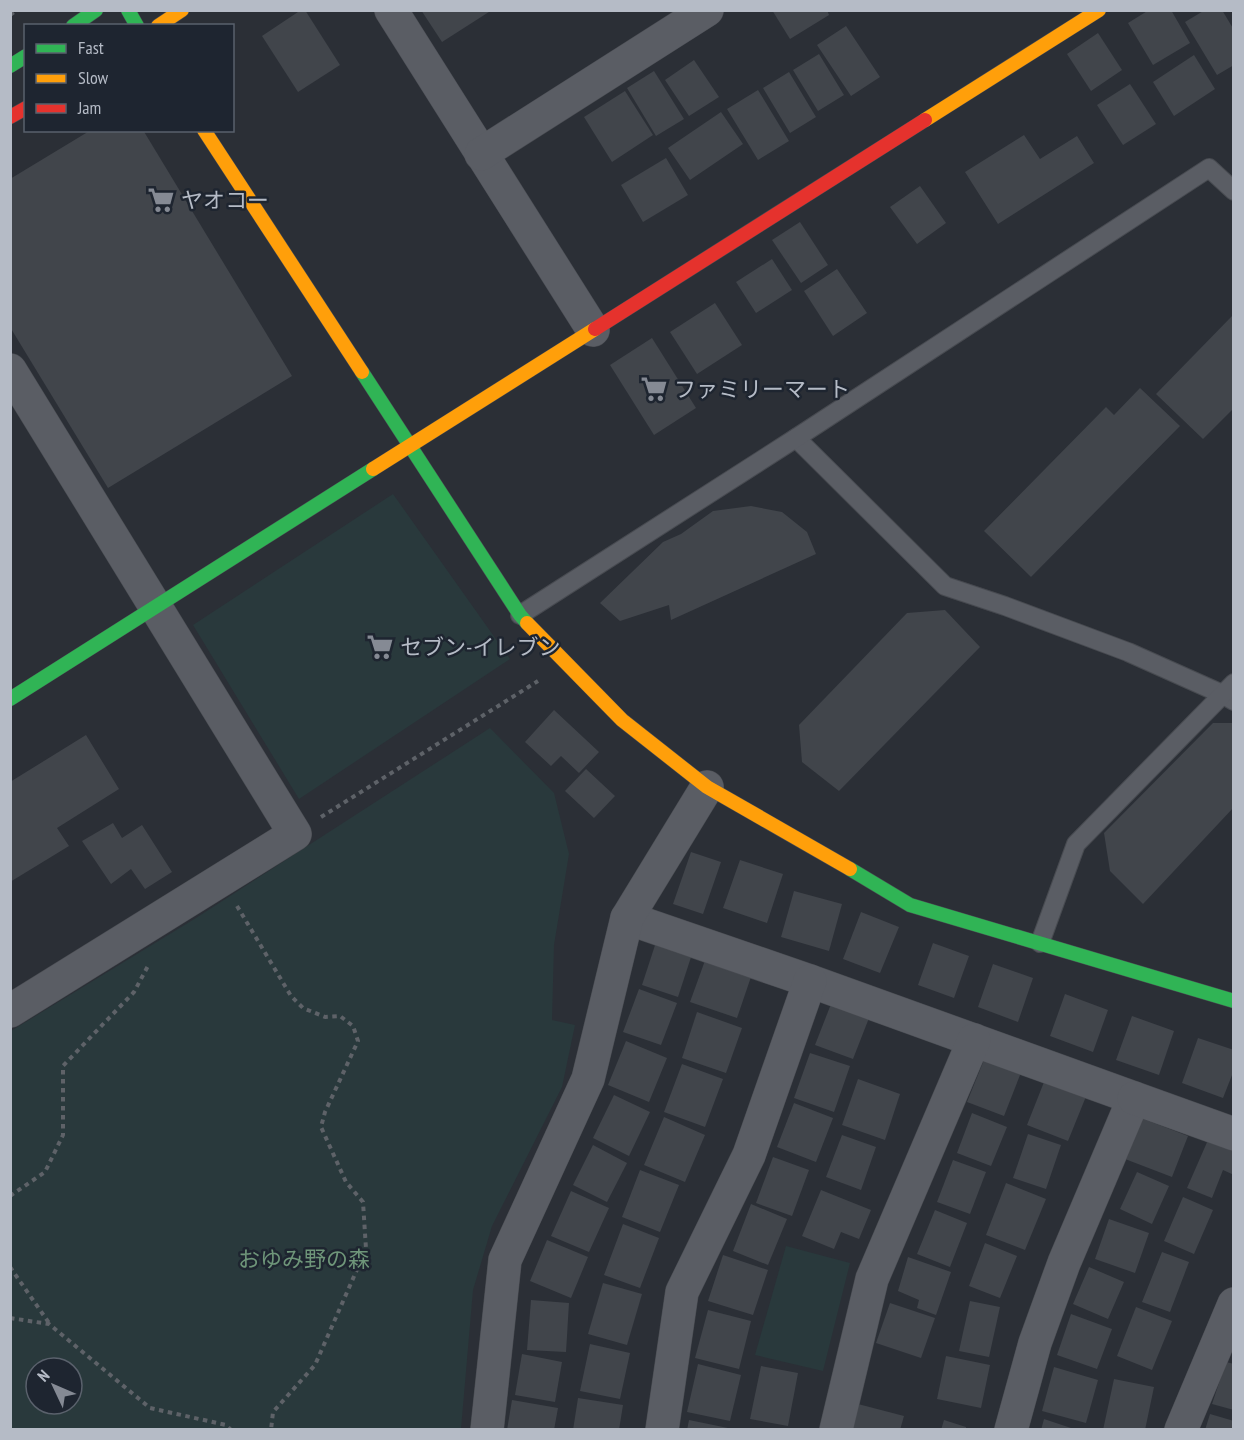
<svg xmlns="http://www.w3.org/2000/svg" width="1244" height="1440" font-family="'PT Sans Narrow','Noto Sans JP',sans-serif">
<style>
.green{fill:#29393c;fill-rule:evenodd}
.building{fill:#41454b}
.lines{fill:none;stroke-linecap:round;stroke-linejoin:round}
.lane-casing{stroke:#484b51;stroke-width:20}
.street-casing{stroke:#484b51;stroke-width:34}
.fast-casing{stroke:#484b51;stroke-width:15}
.slow-casing{stroke:#484b51;stroke-width:15}
.jam-casing{stroke:#484b51;stroke-width:15}
.path{stroke:#5e6268;stroke-width:4;stroke-dasharray:4.5 4.5;stroke-linecap:butt}
.lane{stroke:#5a5d64;stroke-width:18}
.street{stroke:#5a5d64;stroke-width:33}
.fast{stroke:#30b455;stroke-width:14}
.slow{stroke:#ff9f0a;stroke-width:14}
.jam{stroke:#e5322d;stroke-width:14}
.labels{text-anchor:middle;dominant-baseline:central;stroke-width:5;stroke-linejoin:round;paint-order:stroke}
.poi-label{font-size:22px;fill:#b5bbc6;stroke:#1e2530;text-anchor:start}
.park-label{font-size:22px;fill:#6e9579;stroke:#1e2530}
</style>
<rect width="100%" height="100%" fill="#2b2f36"/>
<!-- green -->
<g class="green">
<path d="M393,494L510,659L299,799L193,625Z"/>
<path d="M490,728L554,793L569,854L554,945L552,1020L575,1025L562,1087L492,1226L473,1290L461,1429H11V1031L196,918ZM36,1368H72V1404H36Z"/>
<path d="M786,1246L850,1263L823,1371L755,1355Z"/>
</g>
<!-- building -->
<g class="building">
<path d="M301,10H305L340,65L298,92L262,36Z"/>
<path d="M421,10H492L442,42Z"/>
<path d="M772,10H827L829,15L790,39Z"/>
<path d="M1149,10H1171L1190,43L1153,65L1128,23Z"/>
<path d="M1205,10H1222L1234,30V65L1217,75L1185,22Z"/>
<path d="M846,26L880,77L851,96L817,45Z"/>
<path d="M1098,33L1122,70L1091,91L1067,54Z"/>
<path d="M819,54L844,95L818,111L793,70Z"/>
<path d="M1194,55L1215,89L1174,116L1153,82Z"/>
<path d="M694,60L719,97L689,116L665,80Z"/>
<path d="M654,71L684,119L656,136L627,88Z"/>
<path d="M789,72L816,117L790,133L763,88Z"/>
<path d="M1130,84L1156,124L1123,145L1097,105Z"/>
<path d="M758,90L789,141L758,160L727,109Z"/>
<path d="M625,91L653,135L612,162L584,117Z"/>
<path d="M721,112L743,144L690,180L668,148Z"/>
<path d="M91,130H143L292,376L108,488L10,327V179Z"/>
<path d="M1024,135L1040,159L1077,136L1094,163L998,224L965,172Z"/>
<path d="M666,158L688,195L643,222L621,185Z"/>
<path d="M920,186L946,223L917,244L890,207Z"/>
<path d="M800,222L828,265L801,283L772,240Z"/>
<path d="M772,259L792,290L756,313L736,282Z"/>
<path d="M837,269L867,313L833,336L804,291Z"/>
<path d="M715,303L742,345L697,374L670,332Z"/>
<path d="M1234,314V408L1203,439L1156,394Z"/>
<path d="M652,338L696,408L654,435L610,365Z"/>
<path d="M1140,388L1180,426L1031,577L984,531L1106,407L1114,415Z"/>
<path d="M751,506L782,512L807,532L816,554L671,620L669,605L620,621L600,603L663,542L681,534L713,511Z"/>
<path d="M945,610L980,647L839,791L802,762L799,725L907,613Z"/>
<path d="M554,710L599,752L579,773L561,756L551,766L525,742Z"/>
<path d="M1213,723H1234V807L1143,904L1110,871L1104,833Z"/>
<path d="M86,735L119,789L57,828L69,846L10,882V782Z"/>
<path d="M586,769L615,796L594,818L565,791Z"/>
<path d="M113,823L122,838L142,825L172,872L145,889L131,869L111,884L82,841Z"/>
<path d="M691,852L721,862L703,914L673,904Z"/>
<path d="M740,860L783,874L767,923L723,908Z"/>
<path d="M794,891L842,904L829,951L781,937Z"/>
<path d="M861,912L899,927L880,973L843,959Z"/>
<path d="M658,936L694,948L678,997L642,985Z"/>
<path d="M933,943L969,956L954,998L918,985Z"/>
<path d="M707,955L753,971L737,1018L690,1002Z"/>
<path d="M993,964L1033,978L1018,1022L978,1007Z"/>
<path d="M639,989L677,1003L661,1045L623,1032Z"/>
<path d="M1065,994L1108,1010L1093,1052L1050,1036Z"/>
<path d="M831,1004L869,1018L853,1059L815,1045Z"/>
<path d="M697,1012L742,1028L726,1073L682,1058Z"/>
<path d="M1132,1016L1174,1031L1159,1075L1116,1060Z"/>
<path d="M1198,1038L1234,1050V1070L1223,1098L1182,1083Z"/>
<path d="M626,1041L667,1058L649,1102L608,1085Z"/>
<path d="M810,1053L850,1066L834,1112L794,1098Z"/>
<path d="M986,1055L1022,1070L1004,1116L967,1102Z"/>
<path d="M682,1064L723,1079L705,1127L664,1112Z"/>
<path d="M1046,1077L1087,1094L1068,1141L1027,1125Z"/>
<path d="M858,1079L900,1094L885,1140L842,1125Z"/>
<path d="M614,1095L650,1112L629,1156L593,1138Z"/>
<path d="M794,1103L833,1118L816,1162L777,1147Z"/>
<path d="M972,1113L1007,1127L991,1166L957,1153Z"/>
<path d="M664,1117L705,1135L685,1182L644,1165Z"/>
<path d="M1141,1118L1188,1136L1172,1177L1125,1159Z"/>
<path d="M1028,1134L1061,1145L1046,1189L1013,1178Z"/>
<path d="M842,1135L876,1147L861,1190L826,1177Z"/>
<path d="M1208,1140L1234,1151V1175L1223,1170L1212,1198L1187,1188Z"/>
<path d="M593,1145L627,1163L607,1202L573,1185Z"/>
<path d="M773,1157L809,1170L792,1216L756,1203Z"/>
<path d="M953,1160L986,1172L970,1214L937,1202Z"/>
<path d="M640,1170L679,1185L660,1232L622,1217Z"/>
<path d="M1137,1172L1169,1186L1152,1224L1120,1209Z"/>
<path d="M1006,1183L1046,1199L1025,1250L986,1235Z"/>
<path d="M821,1190L871,1210L859,1239L841,1232L834,1249L802,1236Z"/>
<path d="M571,1191L609,1208L589,1252L551,1236Z"/>
<path d="M1183,1197L1213,1210L1194,1254L1164,1241Z"/>
<path d="M751,1204L787,1219L768,1265L733,1251Z"/>
<path d="M935,1210L967,1223L950,1267L917,1254Z"/>
<path d="M1109,1219L1149,1233L1135,1273L1095,1259Z"/>
<path d="M623,1224L659,1238L640,1288L604,1275Z"/>
<path d="M547,1240L588,1257L571,1298L530,1281Z"/>
<path d="M985,1243L1017,1256L1000,1298L969,1286Z"/>
<path d="M1162,1252L1189,1262L1170,1312L1142,1302Z"/>
<path d="M723,1255L768,1270L753,1315L708,1301Z"/>
<path d="M908,1257L951,1272L936,1315L917,1308L919,1300L898,1291Z"/>
<path d="M1089,1267L1124,1282L1108,1319L1073,1304Z"/>
<path d="M603,1283L642,1294L627,1345L588,1334Z"/>
<path d="M531,1300L569,1303L566,1352L527,1350Z"/>
<path d="M970,1301L1000,1307L989,1357L959,1351Z"/>
<path d="M890,1303L935,1318L921,1358L876,1343Z"/>
<path d="M1136,1307L1172,1321L1152,1370L1117,1356Z"/>
<path d="M708,1310L751,1321L739,1369L695,1358Z"/>
<path d="M1071,1314L1112,1329L1097,1369L1057,1355Z"/>
<path d="M590,1344L630,1353L620,1399L580,1391Z"/>
<path d="M522,1354L562,1362L555,1402L515,1395Z"/>
<path d="M946,1356L990,1365L981,1408L937,1399Z"/>
<path d="M1226,1362L1234,1364V1410L1212,1404Z"/>
<path d="M698,1364L741,1375L730,1421L687,1412Z"/>
<path d="M761,1366L798,1373L788,1426L750,1419Z"/>
<path d="M1054,1367L1098,1380L1086,1423L1042,1411Z"/>
<path d="M1114,1379L1154,1387L1145,1430H1103Z"/>
<path d="M578,1398L623,1405L619,1430H573Z"/>
<path d="M512,1400L558,1408L554,1430H507Z"/>
<path d="M858,1404L904,1416L900,1430H851Z"/>
<path d="M1210,1414L1234,1421V1430H1205Z"/>
<path d="M1044,1419L1074,1429V1430H1041Z"/>
<path d="M689,1420L728,1428V1430H687Z"/>
<path d="M944,1420L966,1427V1430H941Z"/>
</g>
<g class="lines">
<!-- lane casing -->
<g class="lane-casing">
<g id="lane">
<path d="M796,438L945,586L1005,606L1128,652L1222,694L1234,701"/>
<path d="M520,615L796,438L1209,168L1234,191"/>
<path d="M1040,943L1076,844L1234,683"/>
</g>
</g>
<!-- street casing -->
<g class="street-casing">
<g id="street">
<path d="M391,10L593,330"/>
<path d="M481,154L707,10"/>
<path d="M10,370L295,834L10,1011"/>
<path d="M627,918L810,981L1134,1098L1064,1263L1035,1343L1011,1430"/>
<path d="M1134,1098L1234,1134"/>
<path d="M487,1430L505,1260L588,1079L627,918L707,787"/>
<path d="M662,1430L682,1292L749,1155L810,981"/>
<path d="M836,1430L872,1279L974,1040"/>
<path d="M1181,1430L1234,1304"/>
</g>
</g>
<!-- fast casing -->
<g class="fast-casing">
<g id="fast">
<path d="M128,10L137,26"/>
<path d="M73,26L96,10"/>
<path d="M10,66L26,56"/>
<path d="M362,372L520,615L527,623"/>
<path d="M10,699L373,469"/>
<path d="M850,869L910,905L1234,1001"/>
</g>
</g>
<!-- slow casing -->
<g class="slow-casing">
<g id="slow">
<path d="M158,26L182,10"/>
<path d="M925,120L1099,10"/>
<path d="M204,130L362,372"/>
<path d="M373,469L595,329"/>
<path d="M527,623L622,720L707,787L850,869"/>
</g>
</g>
<!-- jam casing -->
<g class="jam-casing">
<g id="jam">
<path d="M10,117L26,108"/>
<path d="M595,329L925,120"/>
</g>
</g>
<!-- path -->
<g class="path">
<path d="M10,15L17,10"/>
<path d="M321,817L538,681"/>
<path d="M237,906L291,996L303,1008L325,1017L340,1016L353,1026L358,1041L325,1112L321,1127L346,1182L363,1202L366,1249L315,1365L273,1412L271,1430"/>
<path d="M10,1196L45,1172L63,1135V1066L134,992L149,964"/>
<path d="M10,1267L49,1323"/>
<path d="M10,1318L49,1324L150,1408L226,1425L231,1430"/>
</g>
<!-- lane -->
<use href="#lane" class="lane"/>
<!-- street -->
<use href="#street" class="street"/>
<!-- fast -->
<use href="#fast" class="fast"/>
<!-- slow -->
<use href="#slow" class="slow"/>
<!-- jam -->
<use href="#jam" class="jam"/>
</g>
<!-- icons -->
<defs>
<g id="supermarket-bare" transform="scale(2.07)"><path d="M-6-5.5h2.5l.6 2H6L4.5 2H-2.5L-4.4-4H-6ZM-1.5 3.2a1.3 1.3 0 1 0 .1 0ZM3 3.2a1.3 1.3 0 1 0 .1 0Z" fill="#858a94" stroke="#1e2530" stroke-width="2.5" paint-order="stroke"/></g>
</defs>
<g fill-rule="evenodd">
<use href="#supermarket-bare" x="161" y="200"/>
<use href="#supermarket-bare" x="654" y="389"/>
<use href="#supermarket-bare" x="380" y="647"/>
</g>
<g class="labels">
<!-- poi labels -->
<g class="poi-label">
<text x="181" y="200">ヤオコー</text>
<text x="674" y="389">ファミリーマート</text>
<text x="400" y="647">セブン-イレブン</text>
</g>
<!-- park labels -->
<g class="park-label">
<text x="304" y="1259">おゆみ野の森</text>
</g>
</g>
<!-- border -->
<rect width="1244" height="1440" fill="none" stroke="#b5bbc6" stroke-width="24"/>
<!-- legend -->
<rect x="24" y="24" width="210" height="108" fill="#1e2530" stroke="#5a616c" stroke-width="1.5"/>
<rect x="36" y="44" width="30" height="9" fill="#30b455" stroke="#5a616c" stroke-width="1.5"/>
<text x="78" y="54" font-size="18" fill="#b5bbc6">Fast</text>
<rect x="36" y="74" width="30" height="9" fill="#ff9f0a" stroke="#5a616c" stroke-width="1.5"/>
<text x="78" y="84" font-size="18" fill="#b5bbc6">Slow</text>
<rect x="36" y="104" width="30" height="9" fill="#e5322d" stroke="#5a616c" stroke-width="1.5"/>
<text x="78" y="114" font-size="18" fill="#b5bbc6">Jam</text>
<!-- north arrow -->
<g transform="translate(54 1386) rotate(314)"><circle r="28" fill="#1e2530" stroke="#5a616c" stroke-width="1.5"/>
<path d="M0-4.5L10 22L0 15L-10 22Z" fill="#858a94"/>
<text y="-9" font-size="16" font-weight="bold" text-anchor="middle" fill="#b5bbc6">N</text>
</g>
</svg>
